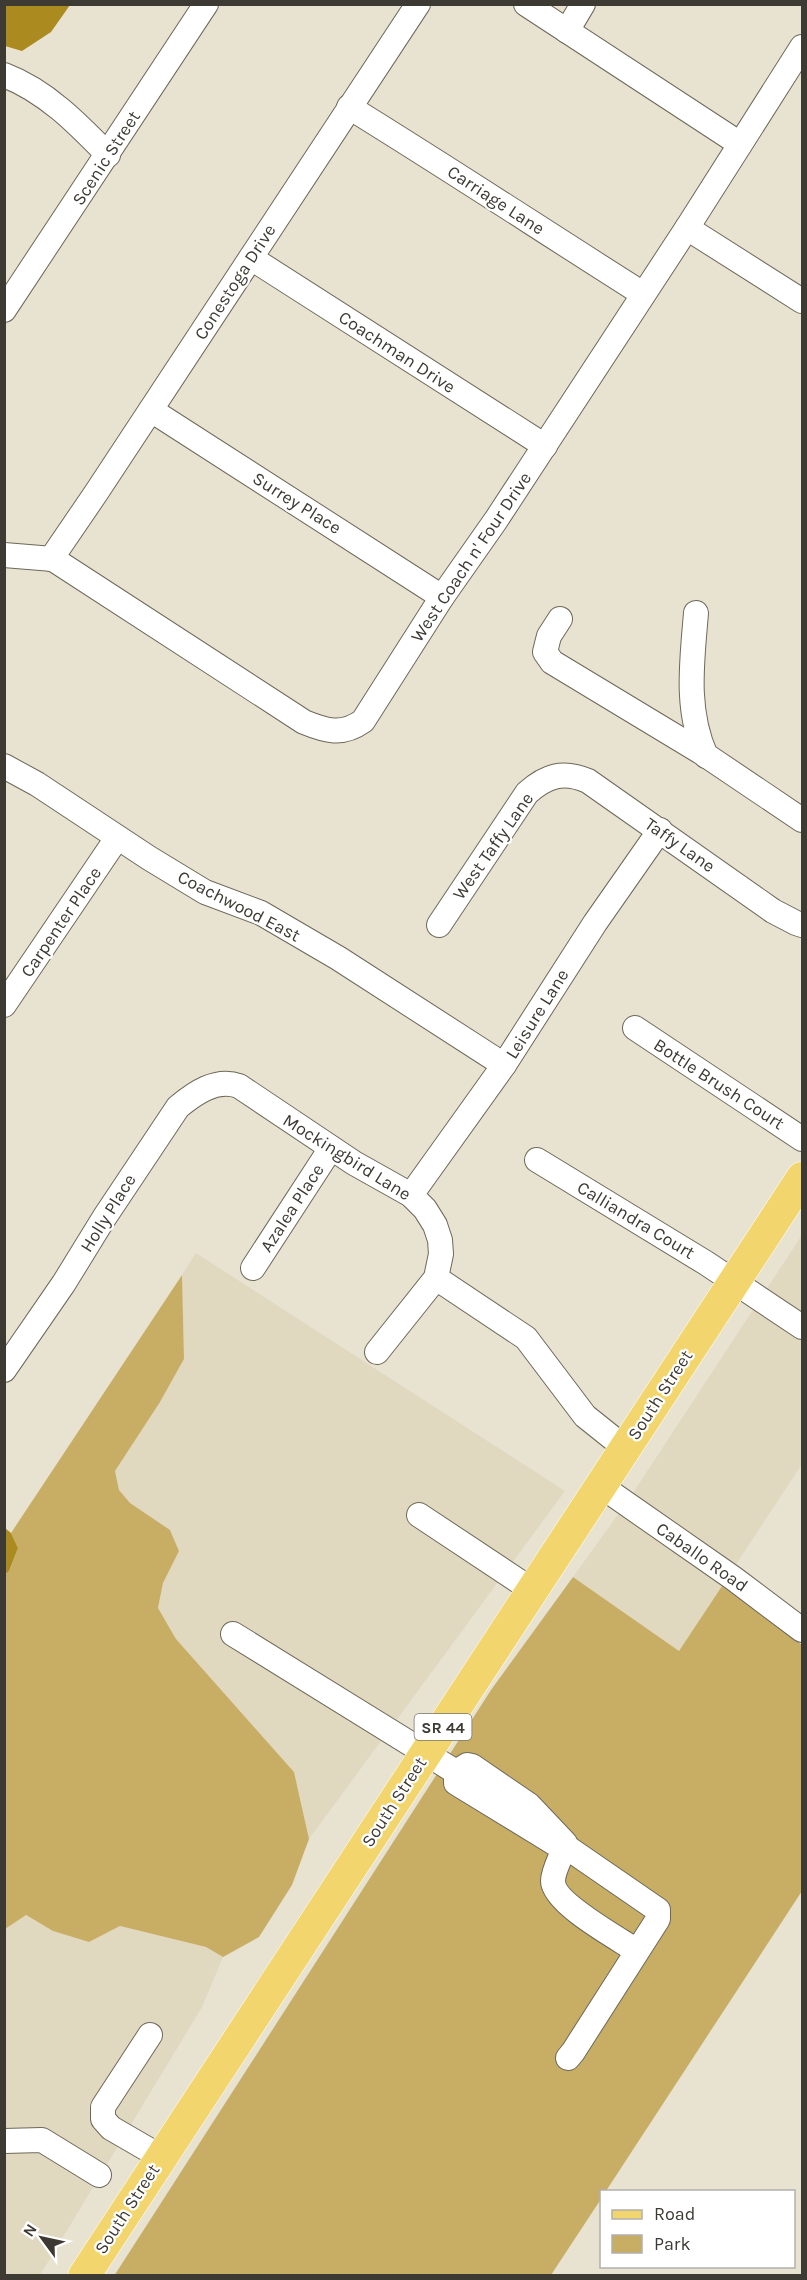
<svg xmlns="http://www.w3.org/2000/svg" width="807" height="2280" font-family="Karla,sans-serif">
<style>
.built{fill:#e1d8c0}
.green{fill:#c8ae65}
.water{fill:#ab8a1f}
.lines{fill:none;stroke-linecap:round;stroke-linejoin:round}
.minor-casing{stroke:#6e6859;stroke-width:26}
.major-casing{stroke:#fff;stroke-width:33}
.minor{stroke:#fff;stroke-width:24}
.major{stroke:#f2d66d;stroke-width:32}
.labels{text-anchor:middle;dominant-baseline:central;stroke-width:4.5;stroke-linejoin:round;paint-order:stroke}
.shield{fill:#fff;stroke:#767570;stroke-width:1.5}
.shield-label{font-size:16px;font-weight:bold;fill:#3c3a33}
.street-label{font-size:18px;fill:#3c3a33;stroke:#fff}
</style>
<rect width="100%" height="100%" fill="#e8e2d1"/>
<!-- built -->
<g class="built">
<path d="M802,1235V1464L679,1651L573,1577L627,1502Z"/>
<path d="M196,1253L565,1491L309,1839L294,1772L176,1639L158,1608L163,1583L179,1551L170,1530L130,1503L119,1490L115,1471L160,1402L184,1359L182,1275Z"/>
<path d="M25,1915L53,1931L89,1942L120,1926L206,1947L223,1957L202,2007L40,2275L5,2276V1929Z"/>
</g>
<!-- green -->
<g class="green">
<path d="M182,1275L184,1359L160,1402L115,1471L119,1490L130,1503L170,1530L179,1551L163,1583L158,1608L176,1639L294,1772L309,1839L292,1885L259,1937L223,1957L206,1947L120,1926L89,1942L53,1931L26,1915L5,1929L4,1574L9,1571L18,1548L11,1533Z"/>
<path d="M573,1577L679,1651L722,1586L802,1645V1891L606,2191L602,2192L601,2199L551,2275L114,2276L491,1690Z"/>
</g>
<!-- water -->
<g class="water">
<path d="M4,5L5,4L70,5L51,32L22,51L5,46Z"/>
<path d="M5,1528L11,1533L18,1548L9,1571L5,1574Z"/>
</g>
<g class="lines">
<!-- minor casing -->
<g class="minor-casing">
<g id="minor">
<path d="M526,4L740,144"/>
<path d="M567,31L583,4"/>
<path d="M4,75C46,91 78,124 108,155"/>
<path d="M349,107C448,168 545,232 643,294"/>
<path d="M687,228L802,301"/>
<path d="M251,258L545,446"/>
<path d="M4,310L206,4"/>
<path d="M151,410L442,597"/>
<path d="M4,555L53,559L304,722C326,731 342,736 363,721L442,597L496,520L687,228L802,47"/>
<path d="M51,559L96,493L418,4"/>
<path d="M696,613C692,662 685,710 706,756"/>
<path d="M560,619L549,636L545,652L552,662L701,752L802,820"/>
<path d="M4,766L37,784L149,858L205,892L261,913L338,958L504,1065"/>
<path d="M439,925L527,793C546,776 563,770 588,781L773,911L796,923L802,925"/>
<path d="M4,1005L117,838"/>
<path d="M635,1028L802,1139"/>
<path d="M537,1160L706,1263L802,1327"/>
<path d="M411,1195L504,1065L595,923L660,830"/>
<path d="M253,1268L331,1148"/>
<path d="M436,1278L526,1338L585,1416L625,1448"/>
<path d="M4,1370L64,1283L104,1218L178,1107C195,1093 216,1078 239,1086L354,1163L411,1195L425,1209L435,1225L440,1240L441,1254L436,1278L377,1352"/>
<path d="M601,1486L733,1578L802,1630"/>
<path d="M419,1515L532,1590"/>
<path d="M233,1634L456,1772"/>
<path d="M467,1765L472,1766L529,1805L565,1843V1846H559L456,1783V1772Z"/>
<path d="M150,2035L103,2107V2119L111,2128L161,2157"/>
<path d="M568,2058L573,2052L658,1919V1910L565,1846C561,1857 553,1871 553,1881C553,1903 619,1939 637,1951"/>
<path d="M4,2141L42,2140L99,2175"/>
</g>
</g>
<!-- major casing -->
<g class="major-casing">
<path id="major" d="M84,2276L802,1178"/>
</g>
<!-- minor -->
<use href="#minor" class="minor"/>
<!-- major -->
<use href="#major" class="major"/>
</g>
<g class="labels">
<!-- shield labels -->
<rect class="shield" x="414.5" y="1714" width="57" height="26" rx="4.5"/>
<g class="shield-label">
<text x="443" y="1727">SR 44</text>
</g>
<!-- street labels -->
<g class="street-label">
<text transform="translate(106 158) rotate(-57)">Scenic Street</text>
<text transform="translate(496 200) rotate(33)">Carriage Lane</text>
<text transform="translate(235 282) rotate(-57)">Conestoga Drive</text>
<text transform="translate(397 352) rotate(33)">Coachman Drive</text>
<text transform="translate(297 503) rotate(32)">Surrey Place</text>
<text transform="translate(471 557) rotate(-56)">West Coach n' Four Drive</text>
<text transform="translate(680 845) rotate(35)">Taffy Lane</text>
<text transform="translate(493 846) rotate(-55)">West Taffy Lane</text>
<text transform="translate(239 906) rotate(27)">Coachwood East</text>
<text transform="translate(61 922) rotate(-56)">Carpenter Place</text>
<text transform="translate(537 1014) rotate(-58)">Leisure Lane</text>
<text transform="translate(719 1084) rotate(33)">Bottle Brush Court</text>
<text transform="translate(347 1157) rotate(32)">Mockingbird Lane</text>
<text transform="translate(292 1208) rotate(-57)">Azalea Place</text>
<text transform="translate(108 1213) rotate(-58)">Holly Place</text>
<text transform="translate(636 1220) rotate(31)">Calliandra Court</text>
<text transform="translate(660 1395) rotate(-57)">South Street</text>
<text transform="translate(702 1557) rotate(35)">Caballo Road</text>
<text transform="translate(394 1802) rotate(-57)">South Street</text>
<text transform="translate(127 2209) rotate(-57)">South Street</text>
</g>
</g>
<!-- border -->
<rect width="807" height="2280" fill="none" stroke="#3c3a33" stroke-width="12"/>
<!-- legend -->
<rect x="600" y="2190" width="195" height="78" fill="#ffffff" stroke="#b1b0ad" stroke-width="1.5"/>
<rect x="612" y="2210" width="30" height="9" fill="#f2d66d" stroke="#b1b0ad" stroke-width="1.5"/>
<text x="654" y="2220" font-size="18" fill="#3c3a33">Road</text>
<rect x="612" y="2235" width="30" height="18" fill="#c8ae65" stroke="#b1b0ad" stroke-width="1.5"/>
<text x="654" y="2250" font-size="18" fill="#3c3a33">Park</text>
<!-- north arrow -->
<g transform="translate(42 2238) rotate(303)" stroke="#ffffff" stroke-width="4.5" paint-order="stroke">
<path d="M0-4.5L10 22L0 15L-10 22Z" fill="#3c3a33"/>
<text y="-9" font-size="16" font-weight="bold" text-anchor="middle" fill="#3c3a33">N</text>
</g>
</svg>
